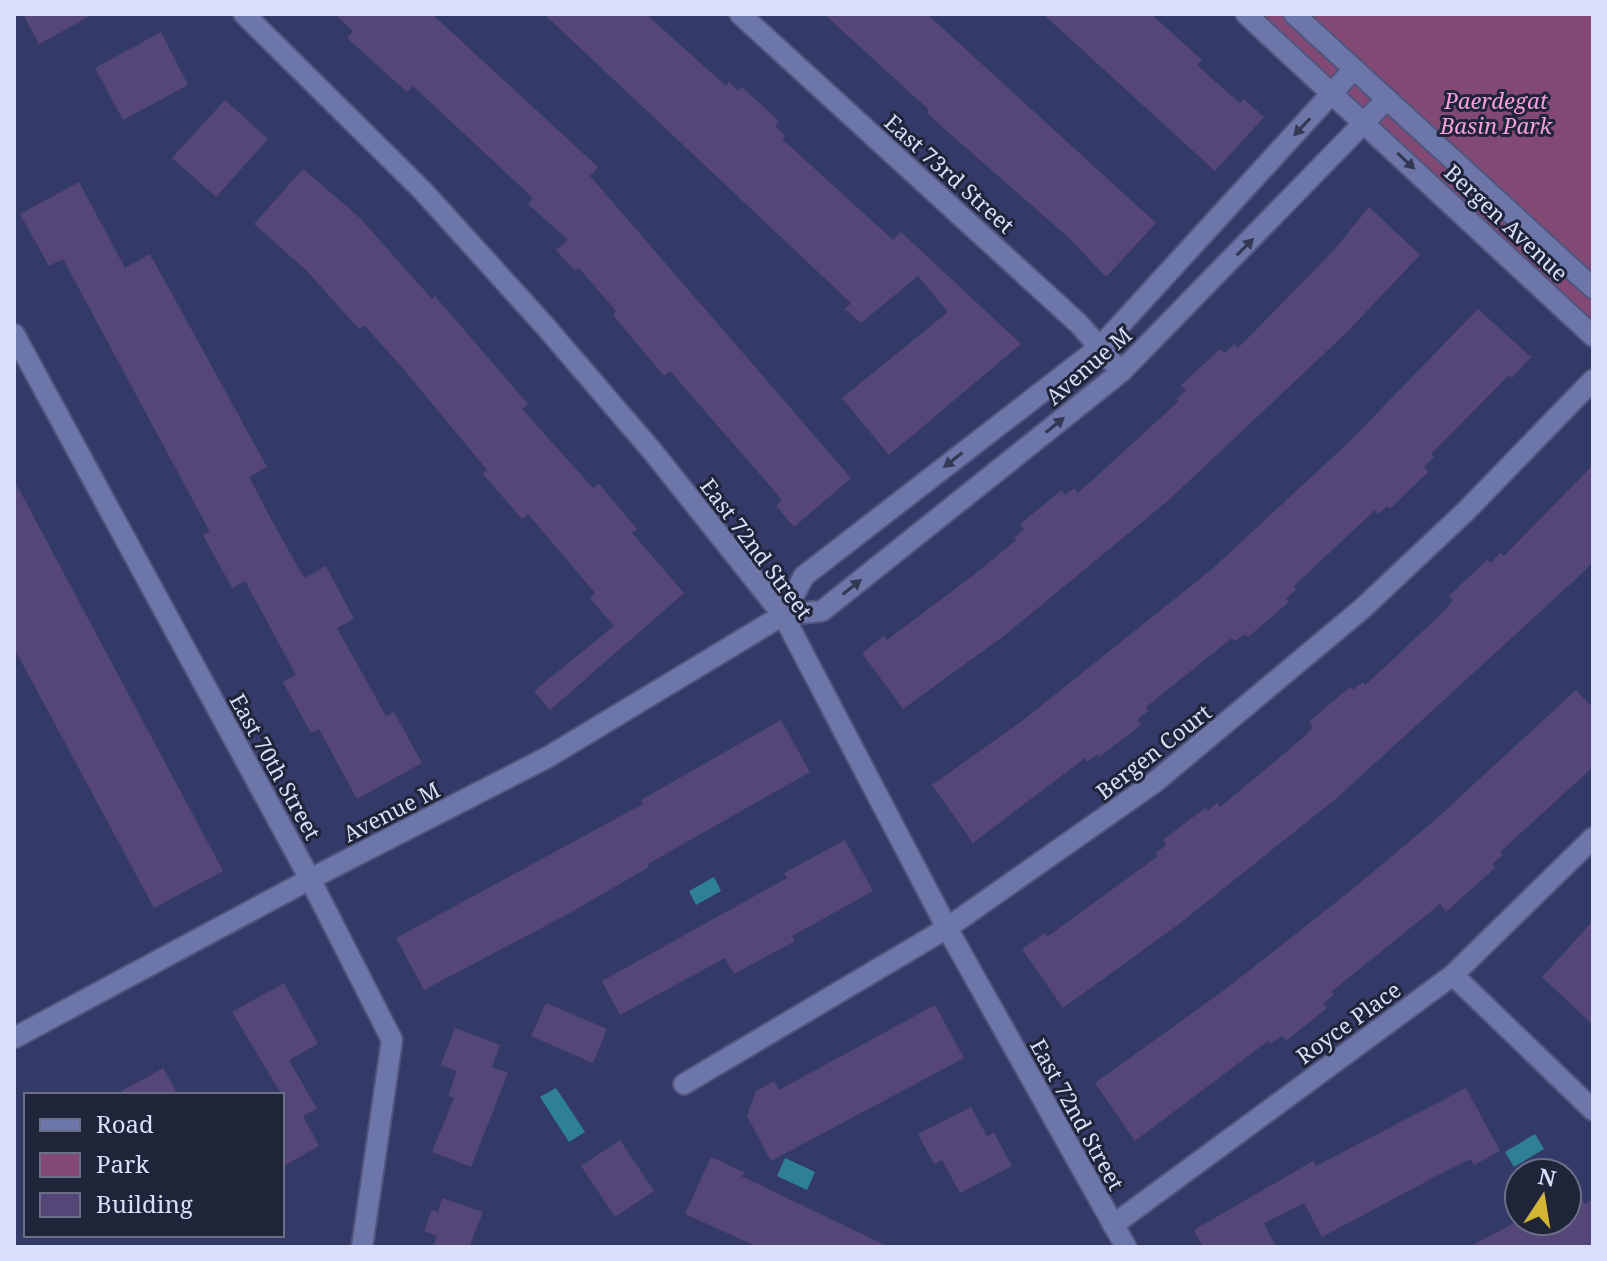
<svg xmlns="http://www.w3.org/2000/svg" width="1607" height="1261" font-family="'Noto Serif',serif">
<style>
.green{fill:#824975}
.water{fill:#2e8194}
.building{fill:#544676}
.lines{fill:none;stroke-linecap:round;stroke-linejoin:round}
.street-casing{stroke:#51557d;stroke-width:24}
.street{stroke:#6d76a9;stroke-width:20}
.oneway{fill:#333855}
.labels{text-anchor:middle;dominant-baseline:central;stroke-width:6;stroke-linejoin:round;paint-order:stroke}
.park-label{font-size:22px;font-style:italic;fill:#f69ee0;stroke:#202439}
.street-label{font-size:22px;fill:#d9dffc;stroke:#202439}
</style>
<rect width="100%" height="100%" fill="#343a68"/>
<!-- green -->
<path class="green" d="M1243,14H1593V334Z"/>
<!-- water -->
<g class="water">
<path d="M714,877L721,891L696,905L689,891Z"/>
<path d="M556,1088L585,1132L569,1142L540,1097Z"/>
<path d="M1535,1134L1544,1149L1514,1167L1505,1152Z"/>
<path d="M785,1158L815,1172L807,1190L777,1176Z"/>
</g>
<!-- building -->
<g class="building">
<path d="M23,14H94L39,44Z"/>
<path d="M335,14H432L598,167L590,176L851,478L794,527L776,506L782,500L764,479L670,371L664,376L613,315L616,311L579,268L575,271L556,250L568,240L528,204L533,198L413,86L407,92L347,38L353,31Z"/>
<path d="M544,14H646L726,86L729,82L738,91L742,87L779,121L775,126L785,136L782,139L893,240L901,232L1021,344L889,455L842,398L948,312L918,276L861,323L845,309L851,303Z"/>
<path d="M824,14H927L1156,223L1106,277L1068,237L948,132L927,113L929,110Z"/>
<path d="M1043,14H1151L1202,60L1197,65L1218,84L1240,103L1244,99L1264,117L1215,171Z"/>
<path d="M161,32L188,85L123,120L95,68Z"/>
<path d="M225,100L268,139L216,197L172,158Z"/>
<path d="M303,169L359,217L432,299L435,296L528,404L522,409L593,488L599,484L637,529L632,533L684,593L550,710L534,691L614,626L590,598L595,593L528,514L522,519L483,474L487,470L400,365L364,325L359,329L307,271L254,224Z"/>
<path d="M79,182L125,268L150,254L267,467L249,477L277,530L304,578L326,566L354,619L337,628L386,716L394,712L422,763L357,799L319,729L311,733L283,682L296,675L245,581L232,588L203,535L210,532L63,259L49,266L20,214Z"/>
<path d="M1369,207L1420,255L1347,332L1170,499L1005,635L903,709L862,653L884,636L887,640L975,574L1016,540L1014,538L1024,529L1020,524L1062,490L1065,495L1074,488L1078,493L1099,474L1179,401L1176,399L1186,390L1181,385L1220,349L1225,353L1234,344L1238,348L1257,329L1334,250Z"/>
<path d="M1478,309L1531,357L1512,378L1509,375L1431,454L1434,457L1424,467L1428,472L1390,509L1387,506L1378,514L1375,510L1294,586L1296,589L1286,599L1289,602L1248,637L1245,634L1235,641L1232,638L1146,707L1148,711L1137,720L1141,725L1099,757L1097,754L1087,762L1085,758L973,843L932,785L1022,721L1211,570L1348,443Z"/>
<path d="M1593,465V562L1578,577L1338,797L1179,924L1063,1008L1022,949L1045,933L1047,937L1158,856L1156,853L1166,845L1163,840L1205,808L1208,811L1217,803L1220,807L1304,737L1313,727L1309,722L1350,687L1353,690L1363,682L1365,685L1386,666L1445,610L1453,600L1449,596L1487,560L1491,563L1500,553L1504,556Z"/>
<path d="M14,480L223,871L154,908L14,648Z"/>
<path d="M1576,690L1593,708V767L1500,852L1503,855L1492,864L1495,868L1446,912L1440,904L1331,992L1334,995L1323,1003L1327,1008L1286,1041L1282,1036L1270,1044L1268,1041L1135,1141L1095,1083L1227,988L1354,888L1435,820Z"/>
<path d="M781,720L810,772L648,864L649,867L568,914L424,990L396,938L643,804L641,800Z"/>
<path d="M845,840L873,891L792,936L795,941L734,974L725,958L620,1015L602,981L787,878L784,873Z"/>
<path d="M1593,921V1025L1542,977Z"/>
<path d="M284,983L318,1044L289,1060L317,1109L303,1116L319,1146L282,1167V1095L232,1012Z"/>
<path d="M546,1003L607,1029L593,1063L531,1036Z"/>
<path d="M935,1005L964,1058L771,1161L747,1116L756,1091L774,1081L779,1090Z"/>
<path d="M455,1028L500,1045L492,1067L508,1073L471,1167L432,1152L454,1098L448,1096L457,1071L441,1065Z"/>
<path d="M163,1068L178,1095H114L151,1075Z"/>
<path d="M1466,1088L1500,1151L1474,1165L1471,1159L1446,1171L1322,1237L1304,1203L1264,1223L1276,1247H1203L1194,1230L1313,1161L1316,1166Z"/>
<path d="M971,1107L987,1136L994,1133L1012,1166L960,1193L942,1160L934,1164L918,1134Z"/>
<path d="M620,1140L654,1191L615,1217L581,1166Z"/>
<path d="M711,1157L746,1173L741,1176L889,1247H758L685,1214Z"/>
<path d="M1567,1171L1585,1204L1593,1199V1247H1469L1518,1221H1567Z"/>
<path d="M442,1198L483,1212L469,1247H433L437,1236L424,1231L432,1210L438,1212Z"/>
</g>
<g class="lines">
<!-- street casing -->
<g class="street-casing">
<g id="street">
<path d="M244,14L423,191L545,326L653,452L783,615L947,928L1126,1247"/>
<path d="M740,14L1079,324L1121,372"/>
<path d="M1246,14L1593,336"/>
<path d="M1294,14L1593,288"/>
<path d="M14,334L310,879L392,1040L362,1247"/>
<path d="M783,615L804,576L1100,347L1354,69"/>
<path d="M1453,975L1593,1110"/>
<path d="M14,1038L310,879L548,757L783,615L822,611L1121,372L1387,99"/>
<path d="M684,1084L947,928L1155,782L1363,608L1467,510L1593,380"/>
<path d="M1113,1225L1453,975L1593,838"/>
</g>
</g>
<!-- street -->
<use href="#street" class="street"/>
</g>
<!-- one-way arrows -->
<defs><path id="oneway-solid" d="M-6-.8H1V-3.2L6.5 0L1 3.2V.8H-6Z" transform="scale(2)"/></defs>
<g class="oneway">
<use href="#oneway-solid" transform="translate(1302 127) rotate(133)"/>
<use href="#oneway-solid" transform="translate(1406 161) rotate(43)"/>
<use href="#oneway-solid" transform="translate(1245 247) rotate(-45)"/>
<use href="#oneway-solid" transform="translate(1055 425) rotate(-39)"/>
<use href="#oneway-solid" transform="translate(953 460) rotate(142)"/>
<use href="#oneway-solid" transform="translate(852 587) rotate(-39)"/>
</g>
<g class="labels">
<!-- park labels -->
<g class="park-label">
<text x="1496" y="100">Paerdegat<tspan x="1496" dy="25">Basin Park</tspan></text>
</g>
<!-- street labels -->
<g class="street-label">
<text transform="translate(950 173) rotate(42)">East 73rd Street</text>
<text transform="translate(1507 222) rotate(43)">Bergen Avenue</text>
<text transform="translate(1088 365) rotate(-41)">Avenue M</text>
<text transform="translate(757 548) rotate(53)">East 72nd Street</text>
<text transform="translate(1153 751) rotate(-38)">Bergen Court</text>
<text transform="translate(276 766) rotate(61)">East 70th Street</text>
<text transform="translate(391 811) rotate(-27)">Avenue M</text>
<text transform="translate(1348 1022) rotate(-36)">Royce Place</text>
<text transform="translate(1078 1114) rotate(61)">East 72nd Street</text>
</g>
</g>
<!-- border -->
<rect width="1607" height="1261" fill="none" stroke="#d9dffc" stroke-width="32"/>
<!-- legend -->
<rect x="24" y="1093" width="260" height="144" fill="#202439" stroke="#6a6f87" stroke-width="2"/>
<rect x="40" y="1119" width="40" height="12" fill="#6d76a9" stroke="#6a6f87" stroke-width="2"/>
<text x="96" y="1133" font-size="24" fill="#d9dffc">Road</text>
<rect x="40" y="1153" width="40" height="24" fill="#824975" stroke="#6a6f87" stroke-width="2"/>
<text x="96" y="1173" font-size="24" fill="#d9dffc">Park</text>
<rect x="40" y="1193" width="40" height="24" fill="#544676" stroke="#6a6f87" stroke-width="2"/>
<text x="96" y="1213" font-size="24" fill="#d9dffc">Building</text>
<!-- north arrow -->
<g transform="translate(1543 1197) rotate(12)"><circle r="38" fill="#202439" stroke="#6a6f87" stroke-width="2"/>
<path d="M0-6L14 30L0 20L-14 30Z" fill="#d3b635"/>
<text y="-12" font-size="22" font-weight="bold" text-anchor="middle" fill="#d9dffc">N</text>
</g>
</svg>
